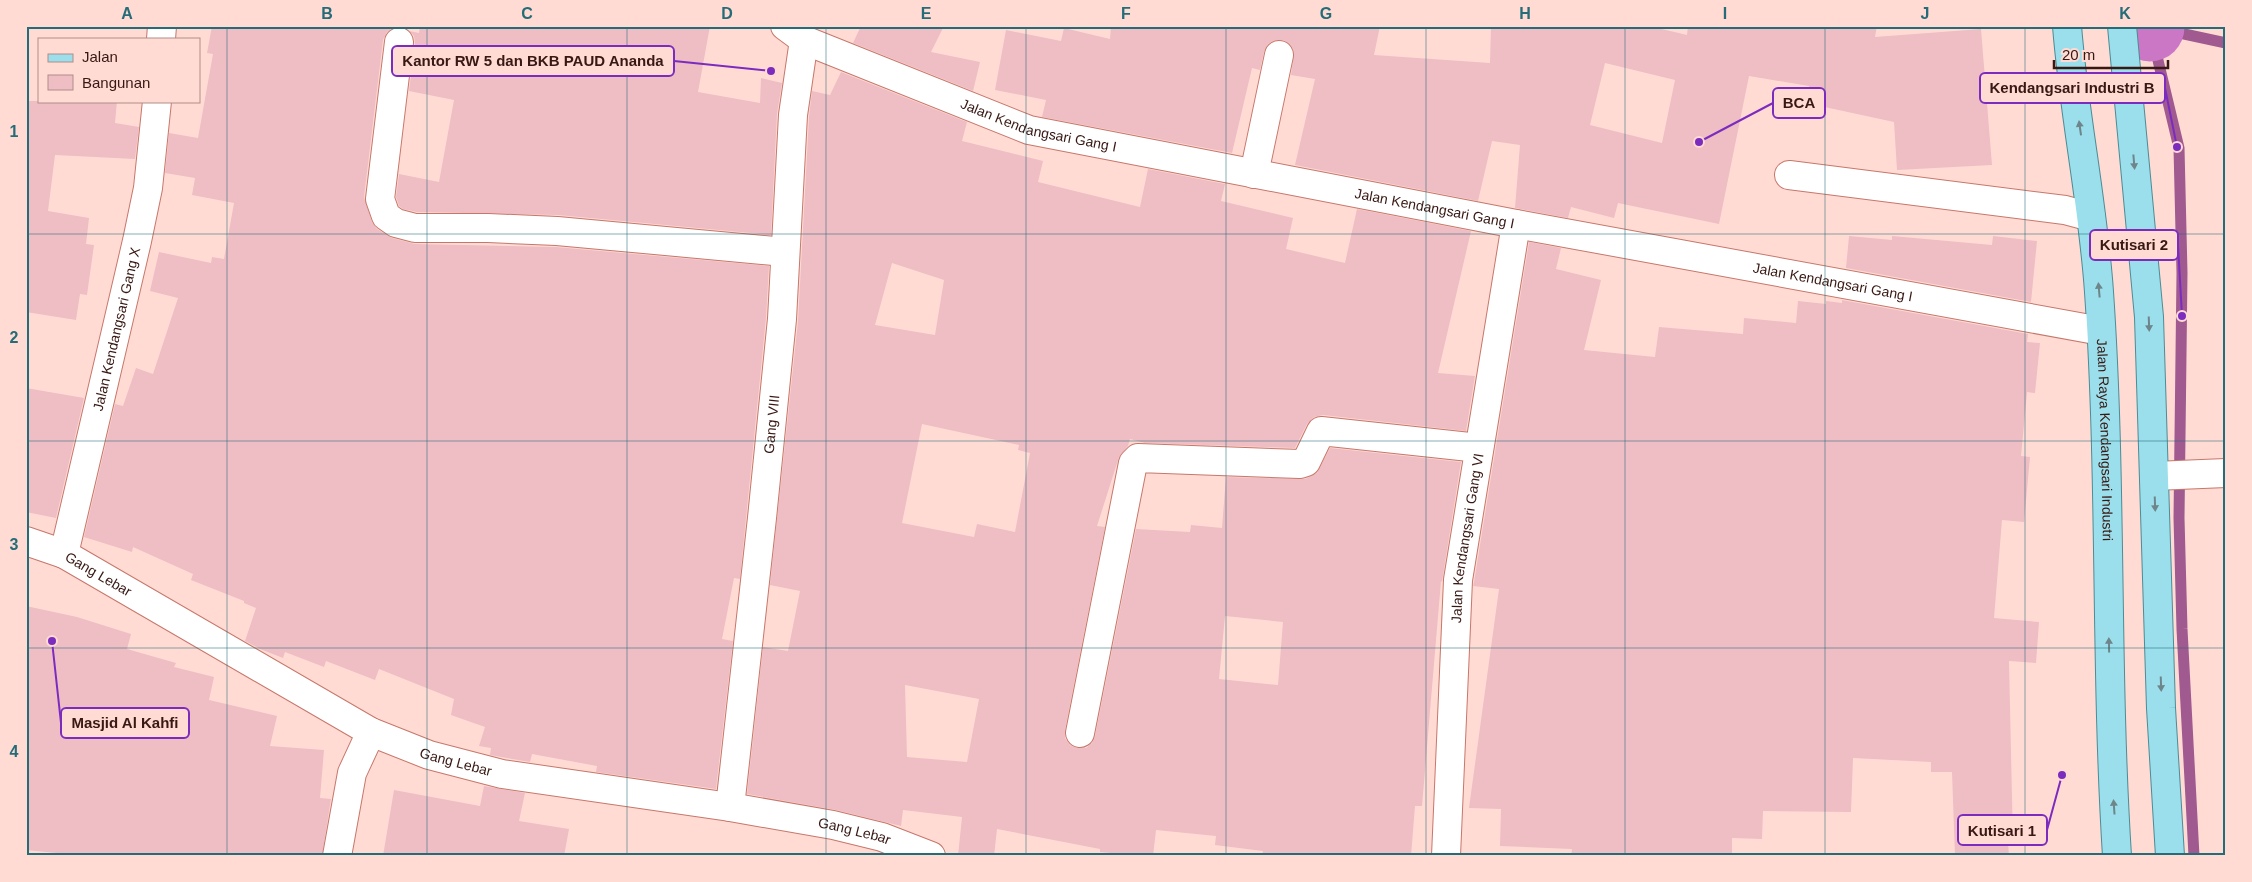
<svg xmlns="http://www.w3.org/2000/svg" width="2252" height="882" font-family="Helvetica,sans-serif">
<style>
.lines{fill:none;stroke-linecap:round;stroke-linejoin:round}
.stream{stroke:#a05a90;stroke-width:11}
.river{stroke:#cc77c6;stroke-width:69}
.building{fill:#efbdc4;fill-rule:evenodd}
.minor-casing{stroke:#c7776a;stroke-width:30}
.major-casing{stroke:#4c8c96;stroke-width:30}
.minor{stroke:#fff;stroke-width:28}
.major{stroke:#9adfeb;stroke-width:28}
.oneway{fill:#6e858a}
.grid{fill:none;stroke:#246c78;stroke-width:1;stroke-opacity:0.55}
.labels{text-anchor:middle;dominant-baseline:central;stroke-width:4.5;stroke-linejoin:round;paint-order:stroke}
.street-label{font-size:14px;fill:#381813;stroke:#ffdbd4}
.leader{fill:none;stroke:#7b2cbf;stroke-width:2}
.callout-dot{fill:#7b2cbf;stroke:#ffdbd4;stroke-width:2}
.callout{fill:#ffdbd4;stroke:#7b2cbf;stroke-width:2}
.callout-label{font-size:15px;text-anchor:middle;font-weight:bold;fill:#381813}
.neatline{fill:none;stroke:#246c78;stroke-width:2}
.grid-label{font-size:16px;text-anchor:middle;font-weight:bold;fill:#246c78}
</style>
<rect width="100%" height="100%" fill="#ffdbd4"/>
<g class="lines">
<!-- stream -->
<g class="stream">
<path d="M2147,26L2226,43"/>
<path d="M2150,27L2179,148L2182,273L2179,518L2182,629L2194,856"/>
</g>
<!-- river -->
<path class="river" d="M2150,27V26"/>
</g>
<!-- building -->
<g class="building">
<path d="M212,26L394,27L387,32L383,40L364,197L372,222L377,229L392,238L415,244L556,247L769,266L766,318L740,579L734,578L722,639L733,641L716,789L596,772L597,766L532,754L530,762L490,755L491,748L479,746L485,727L451,715L454,699L379,669L375,680L326,661L324,667L285,652L283,658L260,649L245,641L256,608L244,603V601L191,580L193,574L133,547L132,552L84,537L115,404L123,406L136,368L153,374L178,298L150,291L159,252L211,263L212,257L224,259L234,203L192,195L195,178L165,173L169,133L198,138L213,54L207,53Z"/>
<path d="M420,26H710L698,92L760,103L761,78L782,83L777,114L771,235L558,215L417,212L403,209L399,206L396,197L399,174L439,182L454,100L409,91L415,44L414,36L409,31L419,33Z"/>
<path d="M861,26H944L931,52L980,62L973,91L853,43Z"/>
<path d="M1111,26H1380L1374,55L1490,63L1491,26H1649L1687,35L1688,26H1877L1875,37L1981,29L1992,165L1897,170L1894,122L1806,103L1809,86L1749,76L1719,224L1618,203L1614,218L1571,207L1568,218L1515,208L1520,145L1492,141L1478,201L1295,165L1315,79L1291,75L1294,51L1290,44L1283,40H1275L1268,44L1264,52L1260,70L1252,68L1232,153L1042,117L1046,100L995,90L1006,30L1061,41L1064,28L1110,39ZM1605,63L1675,80L1662,143L1590,125Z"/>
<path d="M841,72L967,122L962,141L1043,161L1038,182L1140,207L1148,169L1225,184L1221,201L1293,218L1286,249L1345,263L1357,209L1471,231L1438,373L1475,376L1466,431L1323,415L1314,417L1307,424L1295,448L1145,443L1130,439L1128,446L1119,457L1097,526L1105,527L1065,730V738L1070,745L1077,748H1086L1092,743L1095,736L1136,529L1190,532L1191,525L1222,528L1226,477L1305,479L1317,473L1330,448L1461,462L1442,582L1441,581L1422,806H1415L1411,856H1262L1263,851L1215,845L1216,836L1156,830L1153,856H1142L1100,852V849L997,829L994,856H958L962,817L903,810L901,826L836,810L747,794L763,647L788,651L800,591L770,585L798,321L809,117L812,91L830,95ZM892,263L944,280L935,335L875,325ZM922,424L1019,445L1018,450L1030,453L1015,532L977,524L974,537L902,523ZM1225,616L1283,622L1278,685L1219,679ZM905,685L979,699L967,762L907,757Z"/>
<path d="M26,101H117L115,123L139,127L135,159L55,155L48,211L89,218L86,244L94,245L87,295L80,294L76,320L26,312Z"/>
<path d="M1849,236L1892,240V236L1992,245L1993,236L2037,241L2031,302L1846,268Z"/>
<path d="M1529,242L1561,248L1556,269L1601,280L1584,350L1655,357L1659,327L1743,334L1744,318L1796,323L1798,301L1826,304V301L1842,303V300L2028,334L2027,342L2040,343L2035,393L2027,392L2021,456L2030,457L2024,522L2002,520L1994,618L2039,622L2036,663L2009,661L2013,843H2008L2009,856H1955L1952,772H1931V762L1853,758L1851,812L1763,811L1762,839L1732,838V856H1571L1572,849L1500,846L1501,809L1469,808L1499,589L1473,586L1474,582Z"/>
<path d="M26,388L84,398L56,518L26,512Z"/>
<path d="M26,606L77,617L131,634L127,649L176,663L174,667L214,677L209,700L277,716L270,746L324,750L320,798L331,799L322,856H88L26,850Z"/>
<path d="M484,786L525,793L519,821L569,829L564,856H383L394,790L480,806Z"/>
</g>
<g class="lines">
<!-- minor casing -->
<g class="minor-casing">
<g id="minor">
<path id="s1" d="M785,26L804,40L1029,130L1516,224L2101,331"/>
<path d="M161,39L162,26"/>
<path d="M399,42L380,199L386,216L396,223L415,228H488L557,231L785,252"/>
<path d="M1254,174L1279,55"/>
<path d="M1789,175L2065,210L2091,217"/>
<path d="M2154,476L2226,473"/>
<path id="s2" d="M26,541L64,554L371,732L429,755L502,774L730,807L833,825L882,837L931,856"/>
<path id="s3" d="M64,554L137,241L148,188L157,101"/>
<path d="M1080,733L1133,463L1138,458L1300,464L1306,462L1321,431L1479,448"/>
<path id="s4" d="M730,807L762,518L782,319L793,115L804,40"/>
<path d="M337,856L352,773L371,732"/>
<path id="s5" d="M1446,856L1458,580L1516,224"/>
</g>
</g>
<!-- major casing -->
<g class="major-casing">
<g id="major">
<path id="s6" d="M2067,26C2074,115 2093,203 2099,292C2112,479 2105,668 2117,856"/>
<path d="M2122,26L2149,317L2161,708L2170,856"/>
</g>
</g>
<!-- minor -->
<use href="#minor" class="minor"/>
<!-- major -->
<use href="#major" class="major"/>
</g>
<!-- one-way arrows -->
<defs><path id="oneway-solid" d="M-6-.8H1V-3.2L6.5 0L1 3.2V.8H-6Z" transform="scale(1.25)"/></defs>
<g class="oneway">
<use href="#oneway-solid" transform="translate(2080 128) rotate(-98)"/>
<use href="#oneway-solid" transform="translate(2134 162) rotate(85)"/>
<use href="#oneway-solid" transform="translate(2099 290) rotate(-95)"/>
<use href="#oneway-solid" transform="translate(2149 324) rotate(88)"/>
<use href="#oneway-solid" transform="translate(2155 504) rotate(88)"/>
<use href="#oneway-solid" transform="translate(2109 645) rotate(-91)"/>
<use href="#oneway-solid" transform="translate(2161 684) rotate(88)"/>
<use href="#oneway-solid" transform="translate(2114 807) rotate(-94)"/>
</g>
<!-- grid -->
<path class="grid" d="M227,26V856M427,26V856M627,26V856M826,26V856M1026,26V856M1226,26V856M1426,26V856M1625,26V856M1825,26V856M2025,26V856M26,234H2226M26,441H2226M26,648H2226"/>
<g class="labels">
<!-- street labels -->
<g class="street-label">
<text stroke="none"><textPath href="#s1" startOffset="274">Jalan Kendangsari Gang I</textPath></text>
<text stroke="none"><textPath href="#s1" startOffset="679">Jalan Kendangsari Gang I</textPath></text>
<text stroke="none"><textPath href="#s1" startOffset="1084">Jalan Kendangsari Gang I</textPath></text>
<text stroke="none"><textPath href="#s3" startOffset="231">Jalan Kendangsari Gang X</textPath></text>
<text stroke="none"><textPath href="#s4" startOffset="385">Gang VIII</textPath></text>
<text stroke="none"><textPath href="#s6" startOffset="416">Jalan Raya Kendangsari Industri</textPath></text>
<text stroke="none"><textPath href="#s5" startOffset="319">Jalan Kendangsari Gang VI</textPath></text>
<text stroke="none"><textPath href="#s2" startOffset="80">Gang Lebar</textPath></text>
<text stroke="none"><textPath href="#s2" startOffset="485">Gang Lebar</textPath></text>
<text stroke="none"><textPath href="#s2" startOffset="890">Gang Lebar</textPath></text>
</g>
</g>
<!-- callouts -->
<path class="leader" d="M771 71L674 61M2177 147L2165 88M1699 142L1773 103M2182 316L2178 245M52 641L61 723M2062 775L2047 830"/>
<g class="callout-dot">
<circle cx="771" cy="71" r="5"/>
<circle cx="2177" cy="147" r="5"/>
<circle cx="1699" cy="142" r="5"/>
<circle cx="2182" cy="316" r="5"/>
<circle cx="52" cy="641" r="5"/>
<circle cx="2062" cy="775" r="5"/>
</g>
<g class="callout">
<rect x="392" y="46" width="282" height="30" rx="5"/>
<rect x="1980" y="73" width="185" height="30" rx="5"/>
<rect x="1773" y="88" width="52" height="30" rx="5"/>
<rect x="2090" y="230" width="88" height="30" rx="5"/>
<rect x="61" y="708" width="128" height="30" rx="5"/>
<rect x="1958" y="815" width="89" height="30" rx="5"/>
</g>
<g class="callout-label">
<text x="533" y="66">Kantor RW 5 dan BKB PAUD Ananda</text>
<text x="2072" y="93">Kendangsari Industri B</text>
<text x="1799" y="108">BCA</text>
<text x="2134" y="250">Kutisari 2</text>
<text x="125" y="728">Masjid Al Kahfi</text>
<text x="2002" y="836">Kutisari 1</text>
</g>
<!-- border -->
<rect width="2252" height="882" fill="none" stroke="#ffdbd4" stroke-width="55"/>
<!-- legend -->
<rect x="38" y="38" width="162" height="65" fill="#ffdbd4" stroke="#af8d87"/>
<rect x="48" y="54" width="25" height="8" fill="#9adfeb" stroke="#af8d87"/>
<text x="82" y="62" font-size="15" fill="#381813">Jalan</text>
<rect x="48" y="75" width="25" height="15" fill="#efbdc4" stroke="#af8d87"/>
<text x="82" y="88" font-size="15" fill="#381813">Bangunan</text>
<!-- scale -->
<path d="M2054 60v8h114v-8" fill="none" stroke="#381813" stroke-width="2.5"/>
<text x="2062" y="60" font-size="15" fill="#381813" stroke="#ffdbd4" stroke-width="4" paint-order="stroke">20 m</text>
<rect x="28" y="28" width="2196" height="826" class="neatline"/>
<g class="grid-label">
<text x="127" y="19">A</text>
<text x="327" y="19">B</text>
<text x="527" y="19">C</text>
<text x="727" y="19">D</text>
<text x="926" y="19">E</text>
<text x="1126" y="19">F</text>
<text x="1326" y="19">G</text>
<text x="1525" y="19">H</text>
<text x="1725" y="19">I</text>
<text x="1925" y="19">J</text>
<text x="2125" y="19">K</text>
<text x="14" y="137">1</text>
<text x="14" y="343">2</text>
<text x="14" y="550">3</text>
<text x="14" y="757">4</text>
</g>
</svg>
